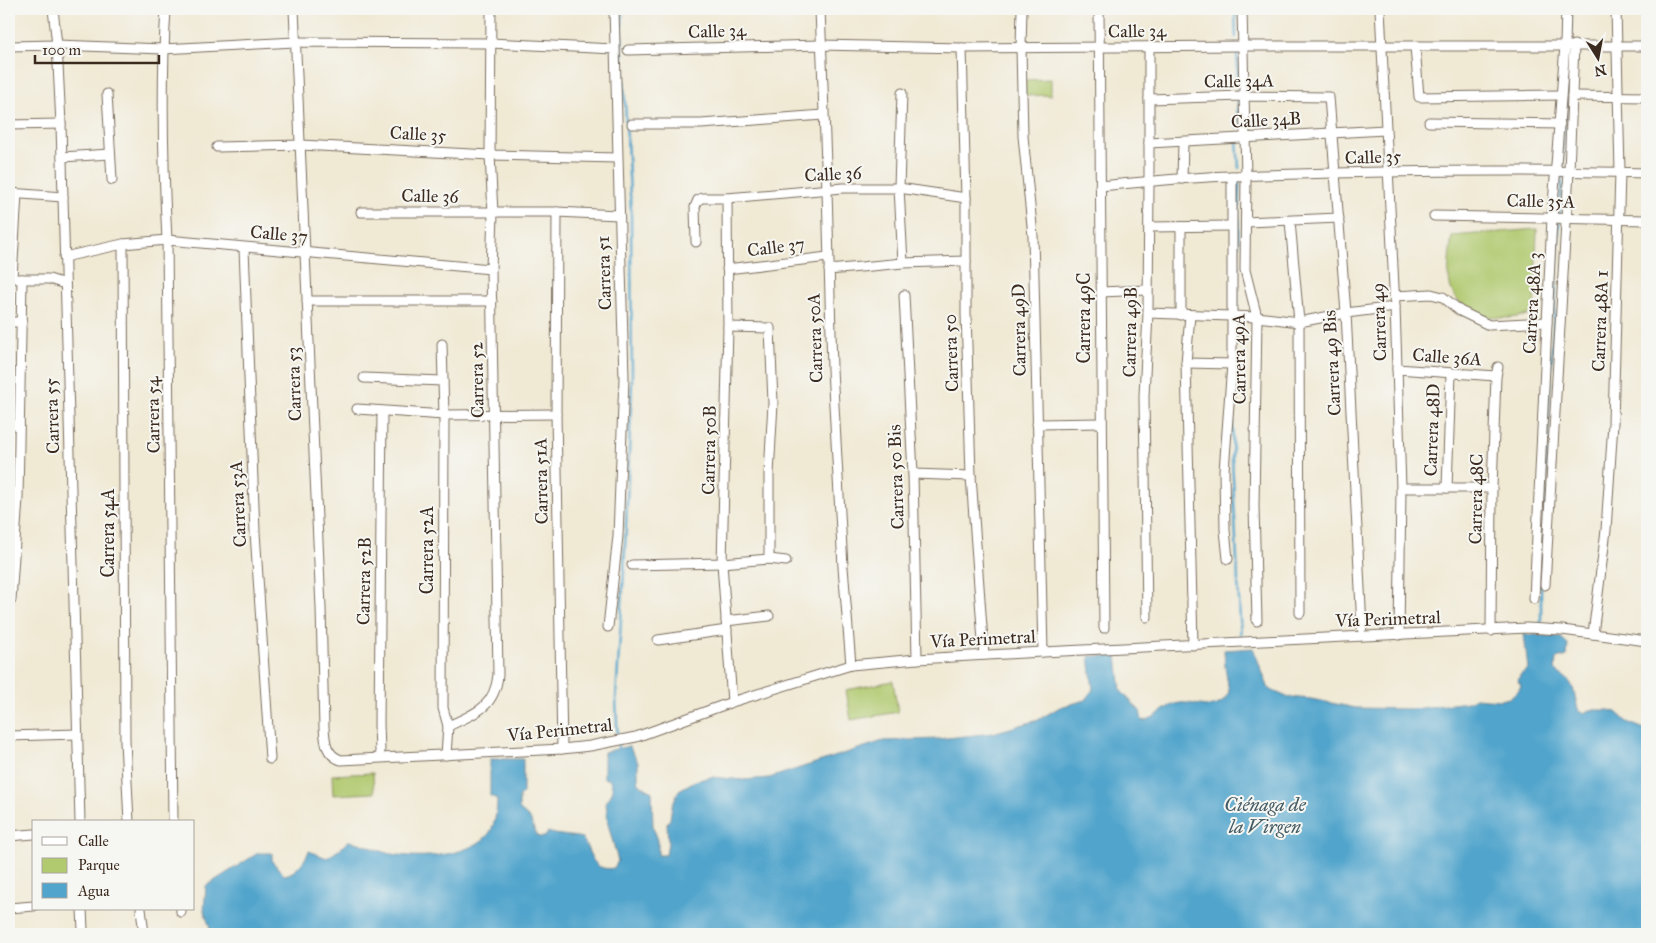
<svg xmlns="http://www.w3.org/2000/svg" width="1656" height="943" font-family="'IM FELL Great Primer',serif">
<style>
.green{fill:#b1c96f;stroke:#767a46}
.water{fill:#51a4cc;stroke:#466775}
.lines{fill:none;stroke-linecap:round;stroke-linejoin:round}
.stream{stroke:#51a4cc;stroke-width:2.5}
.minor-casing{stroke:#7a6d5e;stroke-width:11}
.minor{stroke:#fff;stroke-width:9}
.labels{text-anchor:middle;dominant-baseline:central;stroke-width:4;stroke-linejoin:round;paint-order:stroke}
.street-label{font-size:18px;fill:#3b2a1e;stroke:#f6f6f2}
.water-label{font-size:19px;font-style:italic;fill:#445b64;stroke:#f6f6f2}
</style>
<rect width="100%" height="100%" fill="#f6f6f2"/>
<filter id="ink" filterUnits="userSpaceOnUse"><feTurbulence type="fractalNoise" baseFrequency=".02" numOctaves="2"/><feDisplacementMap in="SourceGraphic" scale="10" xChannelSelector="R" yChannelSelector="G"/><feConvolveMatrix kernelMatrix="1 2 1 2 8 2 1 2 1" color-interpolation-filters="sRGB"/></filter>
<filter id="wash" filterUnits="userSpaceOnUse"><feTurbulence type="fractalNoise" baseFrequency=".0096" numOctaves="4" result="noise"/><feDisplacementMap in="SourceGraphic" scale="20" xChannelSelector="R" yChannelSelector="G"/><feGaussianBlur stdDeviation="1.12" result="paint"/><feColorMatrix in="noise" values="0 0 0 0 0 0 0 0 0 0 0 0 0 0 0 0 0 1.4 0 .05"/><feComposite in="paint" operator="in"/></filter>
<g filter="url(#wash)">
<rect width="100%" height="100%" fill="#f0e9d4"/>
<!-- green -->
<g class="green">
<path d="M1051,79V95L1025,96V80Z"/>
<path d="M1537,229L1534,313C1508,322 1468,321 1453,293C1445,279 1450,251 1452,236Z"/>
<path d="M893,681L898,712L851,720L846,690Z"/>
<path d="M373,773L374,793L333,795L332,775Z"/>
</g>
<!-- water -->
<path class="water" d="M1524,634L1560,637L1568,644L1567,656L1556,659L1555,670C1558,674 1565,676 1568,680C1576,688 1574,700 1579,711L1584,713L1589,710H1609L1616,712L1627,722L1647,730V934H205L210,928L204,911L206,886L258,853H272V861L284,875C295,874 305,861 309,851L327,858L340,849L348,841C363,842 376,851 392,854C420,859 466,857 487,836C495,828 497,810 497,799L490,796V759H523V793L519,797V809L530,819L535,832L539,837H545L548,832C559,836 570,835 582,838C592,853 591,872 614,868L618,861L608,824L606,802C613,793 614,790 610,780L604,778V752L629,746L638,762V783L652,792L653,827L658,840V855H666L668,842L667,823L670,819L672,805L679,790L695,781L711,777L743,780L769,778L883,741L938,739L993,733L1038,720L1060,707L1086,700L1093,689L1089,656H1117L1121,691L1140,711L1142,721C1158,719 1165,704 1180,703C1199,701 1217,717 1229,692L1225,666L1224,650L1253,648L1269,689L1287,697L1311,699L1356,708L1414,709L1468,702L1475,698L1500,700L1509,698L1519,690L1521,685L1518,681L1520,675L1528,669Z"/>
<g class="lines">
<!-- stream -->
<g class="stream">
<path d="M1235,9L1236,37"/>
<path d="M1570,35L1571,9"/>
<path d="M1237,49L1238,89"/>
<path d="M1237,128L1238,100"/>
<path d="M1237,140L1239,168"/>
<path d="M1237,307L1239,180"/>
<path d="M1233,403L1232,458L1241,640"/>
<path d="M1543,544L1549,403L1569,53"/>
<path d="M1541,626V584"/>
<path d="M618,748L616,698L624,572L632,382L631,212L622,47V9"/>
</g>
</g>
</g>
<g filter="url(#ink)">
<g class="lines">
<!-- minor casing -->
<g class="minor-casing">
<g id="minor">
<path d="M53,9L57,45L61,124L80,822"/>
<path d="M166,9C161,86 163,163 167,240L173,822"/>
<path d="M294,9L321,608L324,728C325,742 326,755 341,760L562,749L590,746L636,737L732,702L851,665L917,659L1043,652L1527,628L1562,630L1647,641"/>
<path d="M820,9L827,190L832,369L843,567L851,665"/>
<path d="M1022,9L1021,48L1023,136L1033,236L1043,652"/>
<path d="M1099,9L1104,628"/>
<path d="M1242,9L1246,176L1245,270L1257,317L1254,506L1257,621"/>
<path d="M1380,9L1395,307L1401,488L1399,635"/>
<path d="M9,46L57,45L163,49L295,42L490,43L614,49"/>
<path d="M1415,46L1419,97L1561,95"/>
<path d="M962,48L966,198V313L971,476L984,655"/>
<path d="M628,50L820,45L962,48L1243,46H1647"/>
<path d="M902,93L899,188L903,263"/>
<path d="M107,94L112,180"/>
<path d="M1572,96L1647,97"/>
<path d="M1149,99L1243,96L1329,97L1346,313L1362,628"/>
<path d="M1429,122L1560,124"/>
<path d="M632,124H701L823,115"/>
<path d="M9,125L61,124"/>
<path d="M1149,143L1385,130"/>
<path d="M217,147L301,145L490,155L617,158"/>
<path d="M62,157L110,154"/>
<path d="M1182,179L1183,143"/>
<path d="M1100,186C1144,182 1188,177 1232,176C1370,171 1509,169 1647,173"/>
<path d="M9,193L63,197"/>
<path d="M727,198L728,327L722,563L732,702"/>
<path d="M361,212H557L618,215"/>
<path d="M557,212L556,414L562,749"/>
<path d="M1434,216L1647,220"/>
<path d="M1290,221L1299,322L1300,613"/>
<path d="M1246,222L1339,218"/>
<path d="M1149,227L1231,226"/>
<path d="M1181,227V315"/>
<path d="M696,242L695,207L698,200L702,198H727L843,188H899L966,198"/>
<path d="M123,244L125,741L129,822"/>
<path d="M244,248L255,532L270,759"/>
<path d="M64,257L123,244L167,240L491,269"/>
<path d="M727,269L828,257"/>
<path d="M829,270L903,263L966,261"/>
<path d="M12,278L17,194"/>
<path d="M18,279H49L65,284"/>
<path d="M1101,292L1147,290"/>
<path d="M904,295L913,474L917,659"/>
<path d="M1395,296L1431,294L1443,297L1460,311L1489,325L1547,322"/>
<path d="M307,301H492"/>
<path d="M1148,313L1257,317L1299,322L1346,313L1395,307"/>
<path d="M1190,315L1186,363L1193,645"/>
<path d="M9,322H22"/>
<path d="M728,327L770,328L773,403L769,474V559"/>
<path d="M442,344L444,415L443,708L448,726L446,755"/>
<path d="M1186,363L1232,364"/>
<path d="M1397,369L1496,376"/>
<path d="M364,378L443,381"/>
<path d="M357,409L444,415L556,414"/>
<path d="M1037,424L1101,423"/>
<path d="M9,425H19"/>
<path d="M913,474L971,476"/>
<path d="M1401,488H1492"/>
<path d="M1447,488L1451,373"/>
<path d="M1228,559L1225,530L1224,471L1232,364V176"/>
<path d="M632,565L722,563L769,559L786,561"/>
<path d="M1545,585L1569,171L1574,45"/>
<path d="M1534,599L1552,218L1565,45L1566,9"/>
<path d="M11,600L18,498L22,279"/>
<path d="M1147,617L1144,396L1148,313L1149,182V47"/>
<path d="M726,621L769,616"/>
<path d="M608,627L618,536L624,378L614,9"/>
<path d="M1491,631L1492,488L1496,376L1498,367"/>
<path d="M1593,634L1606,530L1613,423L1620,172L1616,9"/>
<path d="M658,640L727,630"/>
<path d="M448,726C475,714 495,707 498,675L491,269L493,213L490,155L491,9"/>
<path d="M9,736L77,734"/>
<path d="M380,751L379,724L382,411"/>
<path d="M9,836L34,834"/>
<path d="M9,908L34,906"/>
<path d="M82,909L83,930"/>
<path d="M141,909L144,934"/>
<path d="M181,909V912"/>
</g>
</g>
<!-- minor -->
<use href="#minor" class="minor"/>
</g>
</g>
<g class="labels">
<!-- street labels -->
<g class="street-label">
<text transform="translate(717 31) rotate(-2)">Calle 34</text>
<text transform="translate(1137 31) rotate(-1)">Calle 34</text>
<text transform="translate(1239 81) rotate(-1)">Calle 34A</text>
<text transform="translate(1266 120) rotate(-3)">Calle 34B</text>
<text transform="translate(418 134) rotate(3)">Calle 35</text>
<text transform="translate(1373 157) rotate(-2)">Calle 35</text>
<text transform="translate(833 174) rotate(-3)">Calle 36</text>
<text transform="translate(430 196) rotate(1)">Calle 36</text>
<text transform="translate(1541 201) rotate(1)">Calle 35A</text>
<text transform="translate(279 234) rotate(5)">Calle 37</text>
<text transform="translate(776 247) rotate(-7)">Calle 37</text>
<text transform="translate(604 273) rotate(-92)">Carrera 51</text>
<text transform="translate(1532 303) rotate(-87)">Carrera 48A 3</text>
<text transform="translate(1084 318) rotate(-90)">Carrera 49C</text>
<text transform="translate(1600 321) rotate(-88)">Carrera 48A 1</text>
<text transform="translate(1379 322) rotate(-92)">Carrera 49</text>
<text transform="translate(1019 330) rotate(-91)">Carrera 49D</text>
<text transform="translate(1130 332) rotate(-89)">Carrera 49B</text>
<text transform="translate(815 338) rotate(-92)">Carrera 50A</text>
<text transform="translate(951 353) rotate(-92)">Carrera 50</text>
<text transform="translate(1447 357) rotate(4)">Calle 36A</text>
<text transform="translate(1239 359) rotate(-91)">Carrera 49A</text>
<text transform="translate(1332 363) rotate(-93)">Carrera 49 Bis</text>
<text transform="translate(477 380) rotate(-91)">Carrera 52</text>
<text transform="translate(294 384) rotate(-92)">Carrera 53</text>
<text transform="translate(153 415) rotate(-91)">Carrera 54</text>
<text transform="translate(52 416) rotate(-92)">Carrera 55</text>
<text transform="translate(1432 430) rotate(-88)">Carrera 48D</text>
<text transform="translate(709 450) rotate(-89)">Carrera 50B</text>
<text transform="translate(896 477) rotate(-92)">Carrera 50 Bis</text>
<text transform="translate(541 481) rotate(-91)">Carrera 51A</text>
<text transform="translate(1476 499) rotate(-89)">Carrera 48C</text>
<text transform="translate(238 504) rotate(-93)">Carrera 53A</text>
<text transform="translate(108 533) rotate(-90)">Carrera 54A</text>
<text transform="translate(427 550) rotate(-90)">Carrera 52A</text>
<text transform="translate(364 581) rotate(-89)">Carrera 52B</text>
<text transform="translate(1388 619) rotate(-2)">Vía Perimetral</text>
<text transform="translate(983 639) rotate(-3)">Vía Perimetral</text>
<text transform="translate(560 730) rotate(-6)">Vía Perimetral</text>
</g>
<!-- water labels -->
<g class="water-label">
<text x="1265" y="804">Ciénaga de<tspan x="1265" dy="22">la Virgen</tspan></text>
</g>
</g>
<!-- margin -->
<rect width="1656" height="943" fill="none" stroke="#f6f6f2" stroke-width="30"/>
<!-- legend -->
<rect x="32" y="820" width="162" height="90" fill="#f6f6f2" stroke="#aba49d"/>
<rect x="42" y="837" width="25" height="8" fill="#ffffff" stroke="#aba49d"/>
<text x="78" y="846" font-size="15" fill="#3b2a1e">Calle</text>
<rect x="42" y="858" width="25" height="15" fill="#b1c96f" stroke="#aba49d"/>
<text x="78" y="870" font-size="15" fill="#3b2a1e">Parque</text>
<rect x="42" y="883" width="25" height="15" fill="#51a4cc" stroke="#aba49d"/>
<text x="78" y="896" font-size="15" fill="#3b2a1e">Agua</text>
<!-- north arrow -->
<g transform="translate(1598 58) rotate(169)" stroke="#f6f6f2" stroke-width="4" paint-order="stroke">
<path d="M0-4L9 19L0 12L-9 19Z" fill="#3b2a1e"/>
<text y="-8" font-size="14" font-weight="bold" text-anchor="middle" fill="#3b2a1e">N</text>
</g>
<!-- scale -->
<path d="M35 55v8h124v-8" fill="none" stroke="#3b2a1e" stroke-width="2.5"/>
<text x="42" y="55" font-size="15" fill="#3b2a1e" stroke="#f6f6f2" stroke-width="4" paint-order="stroke">100 m</text>
</svg>
